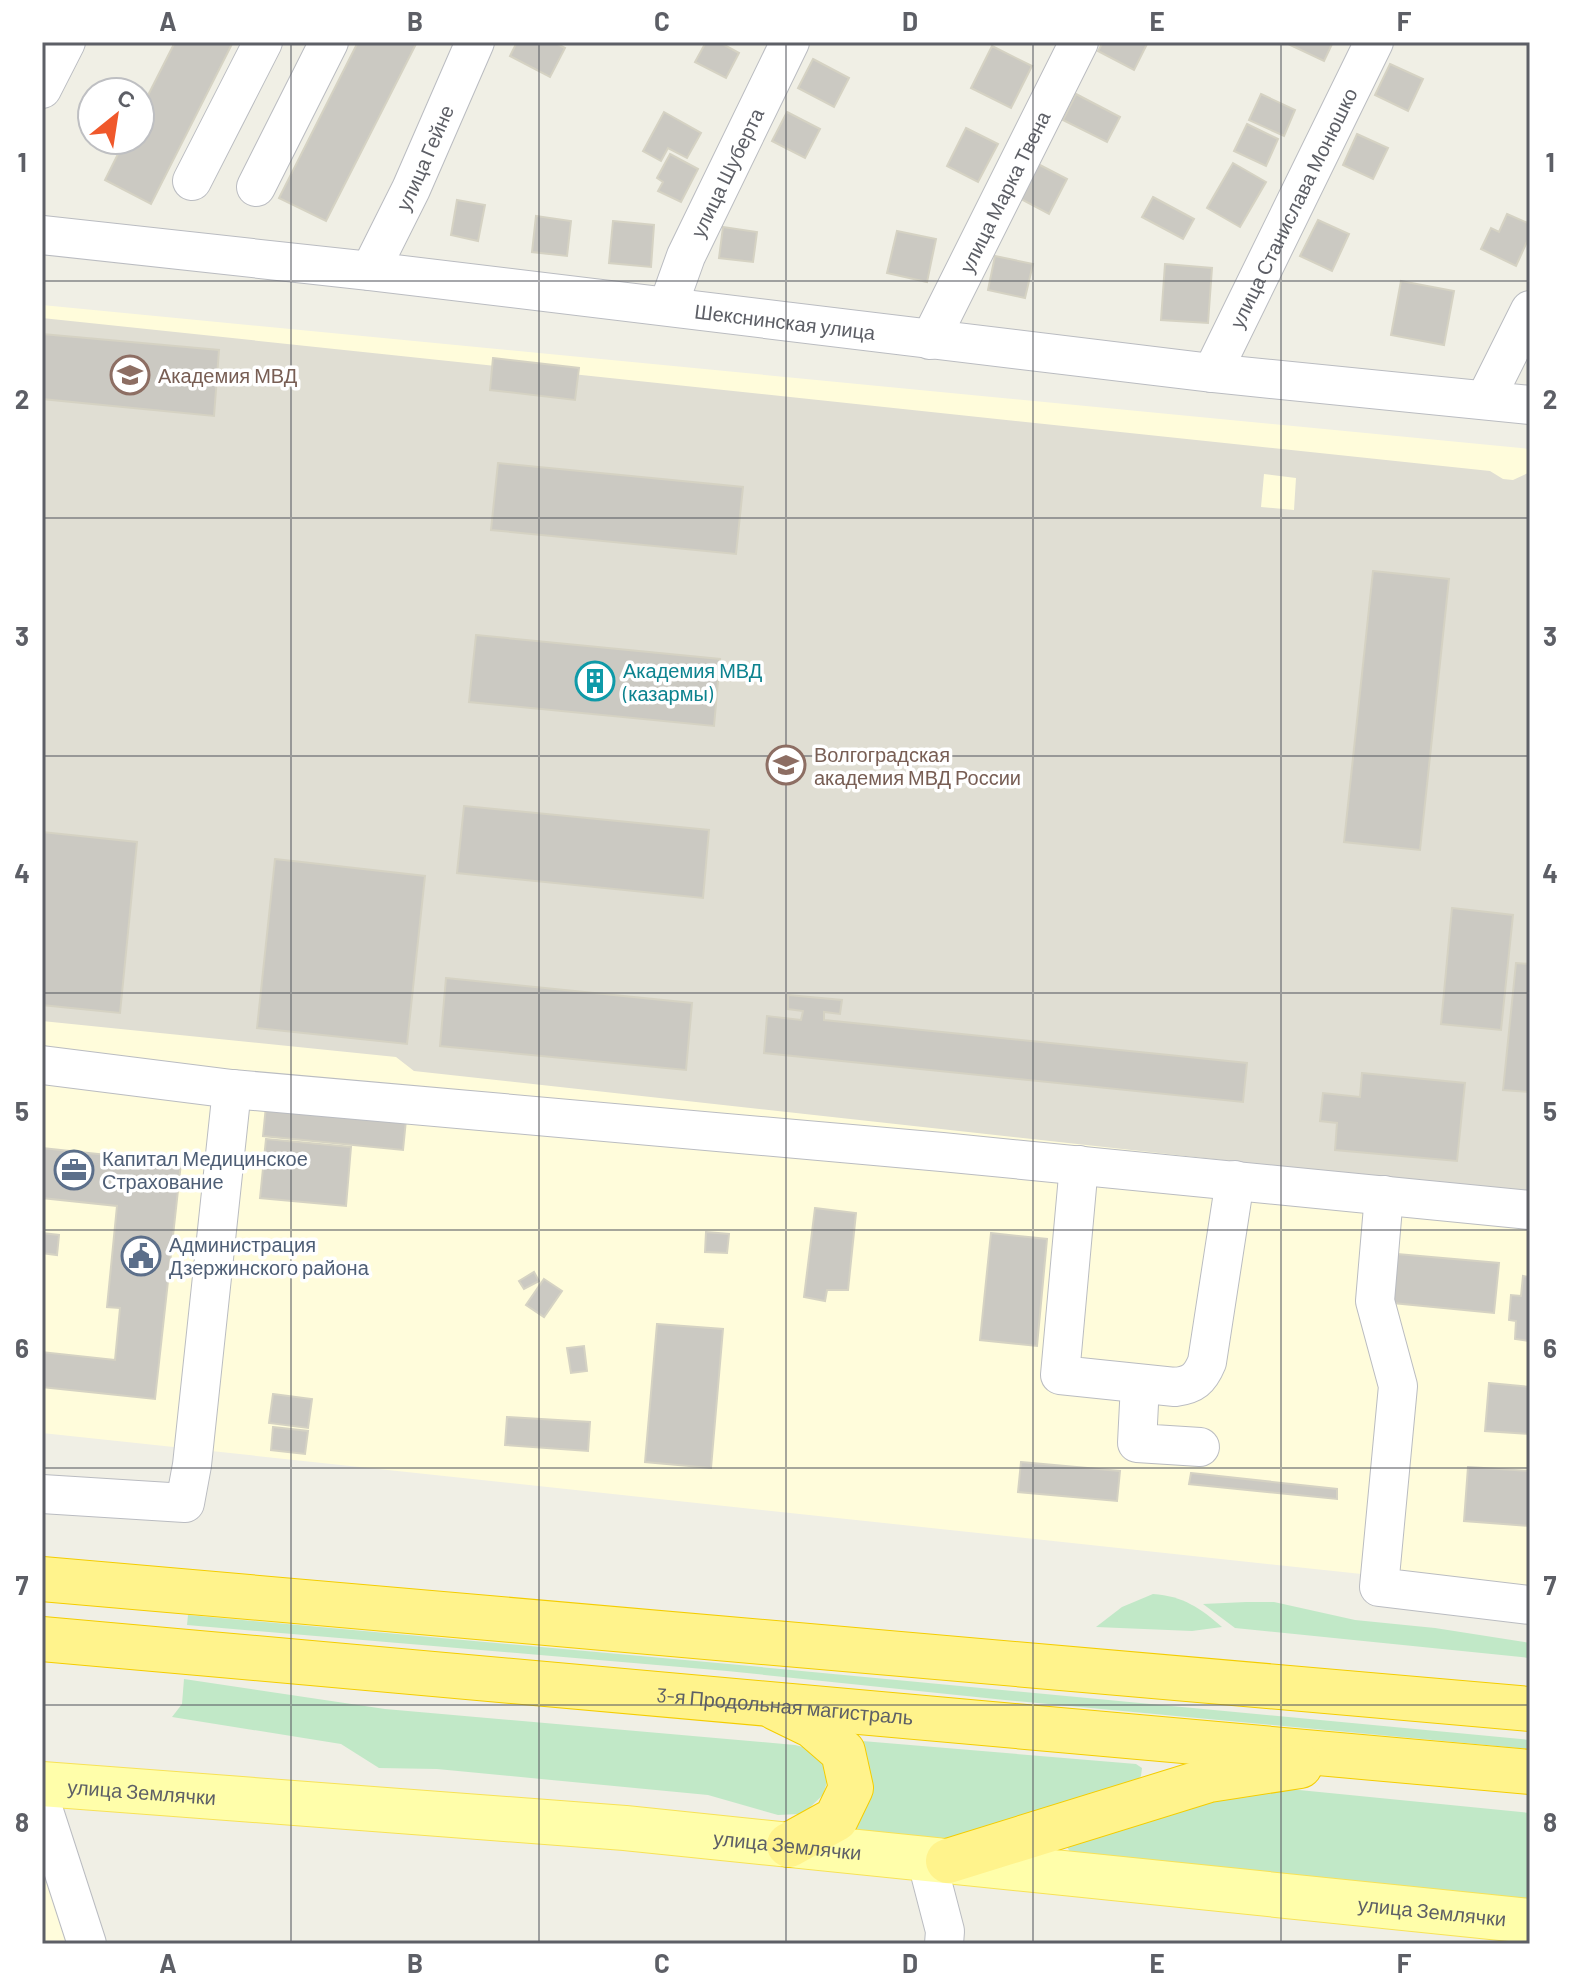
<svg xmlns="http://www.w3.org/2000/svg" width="1572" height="1986" font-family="Barlow,sans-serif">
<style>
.commercial{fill:#fffcdb}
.education{fill:#e0ded3;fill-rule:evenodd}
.green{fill:#c1e8c7}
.building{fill:#cbc9c2;stroke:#d5d2c3;stroke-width:2}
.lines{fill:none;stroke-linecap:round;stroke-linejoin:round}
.minor-casing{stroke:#babcc1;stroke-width:40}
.major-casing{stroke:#f7e257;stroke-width:46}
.highway-casing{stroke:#f4cd00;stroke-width:46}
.minor{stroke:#fff;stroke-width:38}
.major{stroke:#fffeaa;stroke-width:44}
.highway{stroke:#fff38c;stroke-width:44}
.grid{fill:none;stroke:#5d5f66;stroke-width:2;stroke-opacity:0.55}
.labels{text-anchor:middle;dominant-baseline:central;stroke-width:7;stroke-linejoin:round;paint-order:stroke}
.street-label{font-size:20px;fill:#5d5f66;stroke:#fff}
.education-label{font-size:20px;fill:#785e54;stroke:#fff;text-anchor:start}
.culture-label{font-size:20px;fill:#0d838f;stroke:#fff;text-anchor:start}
.service-label{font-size:20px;fill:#4e5e75;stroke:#fff;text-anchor:start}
.neatline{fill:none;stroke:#5d5f66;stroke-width:3}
.grid-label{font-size:26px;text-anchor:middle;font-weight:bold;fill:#5d5f66}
</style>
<rect width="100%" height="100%" fill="#f0efe5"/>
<!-- commercial -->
<g class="commercial">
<path d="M42,305L1530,449V1592L42,1433Z"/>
<path d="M42,1860L81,1944H42Z"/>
</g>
<!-- education -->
<path class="education" d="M42,318L1490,471L1503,479L1513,480L1530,472V1194L414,1071L396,1057L42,1021ZM1264,474L1296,478L1294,510L1261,507Z"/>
<!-- green -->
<g class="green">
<path d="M1153,1594C1183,1596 1200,1608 1222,1627L1192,1631L1096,1627L1122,1607Z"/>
<path d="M1246,1602H1274L1355,1620L1435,1628L1530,1643V1658L1235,1628L1203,1604Z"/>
<path d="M188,1615L729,1664L1530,1740V1749L1005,1700L727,1671L187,1625Z"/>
<path d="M184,1679L385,1709L795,1745L807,1748L815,1755L824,1765L827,1782L823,1795L808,1809L799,1814L778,1815L708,1795L437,1769L379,1768L341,1744L172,1717L182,1704Z"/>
<path d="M850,1740L1136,1764L1142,1768L1141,1776L1132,1786L960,1841L842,1830Z"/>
<path d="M1228,1786L1279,1788L1530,1813V1901L1072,1855L1067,1847L1074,1838Z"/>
</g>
<!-- building -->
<g class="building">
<path d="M175,42H233L151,204L105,180L125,140H140V111Z"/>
<path d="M358,42H417L326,221L279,198Z"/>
<path d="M517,42H554L565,48L550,77L510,56Z"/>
<path d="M706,42H719L739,53L726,78L695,62Z"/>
<path d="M1103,42H1148L1134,70L1098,51Z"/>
<path d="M1284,42H1333L1324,61Z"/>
<path d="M992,46L1032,66L1011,108L971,88Z"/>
<path d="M813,59L849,78L834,107L798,88Z"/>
<path d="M1390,64L1423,79L1408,111L1375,95Z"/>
<path d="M1076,94L1120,117L1107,142L1063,120Z"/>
<path d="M1261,94L1295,110L1284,136L1249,120Z"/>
<path d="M664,112L701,133L687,158L668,148L661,161L643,151Z"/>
<path d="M787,112L820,129L805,158L772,141Z"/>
<path d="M1247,124L1278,139L1266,166L1234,151Z"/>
<path d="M966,128L998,144L978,182L947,166Z"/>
<path d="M1357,134L1388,148L1373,179L1343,165Z"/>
<path d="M670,154L698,169L681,202L658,191L663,182L657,178Z"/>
<path d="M1036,163L1067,179L1049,214L1017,197Z"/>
<path d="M1233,163L1266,182L1240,227L1207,208Z"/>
<path d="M1153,197L1194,219L1183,239L1142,217Z"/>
<path d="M457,200L485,205L478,241L451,235Z"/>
<path d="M1507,214L1530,224V235L1516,266L1481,249L1491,228L1499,232Z"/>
<path d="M536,216L571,221L567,256L532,252Z"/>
<path d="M1318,220L1349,234L1332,271L1300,256Z"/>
<path d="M613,221L654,225L651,267L609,263Z"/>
<path d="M723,227L757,232L753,262L719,258Z"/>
<path d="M897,231L936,239L927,282L887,273Z"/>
<path d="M995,256L1033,264L1025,298L988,290Z"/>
<path d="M1165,264L1212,268L1208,323L1161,320Z"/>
<path d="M1401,281L1454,291L1444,345L1391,335Z"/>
<path d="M42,334L219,350L214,416L42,399Z"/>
<path d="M493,358L579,368L575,400L490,390Z"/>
<path d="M498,463L743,487L736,554L491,530Z"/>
<path d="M1373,571L1449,579L1420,850L1344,842Z"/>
<path d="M476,635L720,659L714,726L469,702Z"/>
<path d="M464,806L709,830L703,898L457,873Z"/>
<path d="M42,832L137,842L120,1013L42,1005Z"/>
<path d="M275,859L425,876L407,1044L257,1028Z"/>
<path d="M1452,908L1513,915L1501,1030L1441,1024Z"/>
<path d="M1516,963L1530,964V1092L1503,1090Z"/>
<path d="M446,978L692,1003L686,1070L440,1046Z"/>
<path d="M788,995L842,1000L840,1014L824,1012V1020L1247,1063L1243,1102L764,1053L767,1016L801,1020L803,1011L788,1009Z"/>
<path d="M1362,1073L1465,1083L1457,1161L1335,1150L1337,1123L1320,1121L1323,1093L1360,1097Z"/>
<path d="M266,1106L406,1120L403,1150L263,1136Z"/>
<path d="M266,1139L351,1147L346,1206L260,1198Z"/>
<path d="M42,1148L181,1163L155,1399L42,1387V1352L115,1360L120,1308L107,1307L117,1206L42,1198Z"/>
<path d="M815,1208L856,1213L848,1290H827L825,1301L804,1297Z"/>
<path d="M706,1232L729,1234L727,1253L705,1252Z"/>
<path d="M42,1233L59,1235L57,1255L42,1253Z"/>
<path d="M991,1233L1047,1239L1037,1346L980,1340Z"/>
<path d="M1397,1254L1499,1263L1494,1313L1393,1303Z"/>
<path d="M534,1272L539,1281L524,1289L519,1281Z"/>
<path d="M1523,1276L1530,1277V1341L1515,1339L1516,1321L1509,1320L1511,1295L1521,1296Z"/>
<path d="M544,1279L562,1291L544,1317L526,1305Z"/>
<path d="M657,1324L723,1329L711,1468L645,1462Z"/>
<path d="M584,1346L587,1371L571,1373L567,1348Z"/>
<path d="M1489,1383L1530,1387V1443V1434L1485,1431Z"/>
<path d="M273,1394L312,1399L308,1428L269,1423Z"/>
<path d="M507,1417L590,1422L588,1451L505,1445Z"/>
<path d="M273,1427L308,1431L305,1454L271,1450Z"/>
<path d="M1021,1462L1120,1471L1117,1501L1018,1492Z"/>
<path d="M1468,1467L1530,1471V1526L1464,1521Z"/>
<path d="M1191,1473L1337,1489V1499L1189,1484Z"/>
</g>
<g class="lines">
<!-- minor casing -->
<g class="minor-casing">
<g id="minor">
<path d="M42,89L66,42"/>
<path d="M192,181L263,42"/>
<path d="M256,187L329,42"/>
<path id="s1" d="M42,235L370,271L1212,373L1530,405"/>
<path id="s2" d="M370,271L411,189L475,42"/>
<path id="s3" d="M668,306L686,256L790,42"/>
<path id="s4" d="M930,340L1079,42"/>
<path id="s5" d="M1212,373L1374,42"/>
<path d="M1485,400L1530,310"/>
<path d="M42,1065L232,1089L942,1152L1530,1210"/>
<path d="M1079,1165L1060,1375L1175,1387C1193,1385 1200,1379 1207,1362L1235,1180"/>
<path d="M1384,1195L1375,1301L1398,1386L1379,1587L1530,1605"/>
<path d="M1140,1384L1137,1443L1200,1447"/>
<path d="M42,1494L185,1503L192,1465L232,1089"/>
<path d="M42,1805L87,1944"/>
<path d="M926,1858L945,1931L944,1944"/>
</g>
</g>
<!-- major casing -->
<g class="major-casing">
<g id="major">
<path id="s6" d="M42,1784L625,1828L1530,1921"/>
</g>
</g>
<!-- highway casing -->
<g class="highway-casing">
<g id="highway">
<path d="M42,1579L1530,1709"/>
<path id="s7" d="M42,1639L1530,1772"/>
<path d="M776,1708L813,1726L843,1752L851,1788L836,1819L789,1845"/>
<path d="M948,1861L1209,1780L1300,1766"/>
</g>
</g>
<!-- minor -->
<use href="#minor" class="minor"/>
<!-- major -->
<use href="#major" class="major"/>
<!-- highway -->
<use href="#highway" class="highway"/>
</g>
<!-- grid -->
<path class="grid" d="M291,42V1944M539,42V1944M786,42V1944M1033,42V1944M1281,42V1944M42,281H1530M42,518H1530M42,756H1530M42,993H1530M42,1230H1530M42,1468H1530M42,1705H1530"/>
<!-- icons -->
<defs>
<g id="university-ring" transform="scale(2)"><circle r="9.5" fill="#fff" stroke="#8d6e63" stroke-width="1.5"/><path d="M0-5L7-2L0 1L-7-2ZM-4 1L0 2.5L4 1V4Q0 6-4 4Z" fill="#8d6e63"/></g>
<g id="building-ring" transform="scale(2)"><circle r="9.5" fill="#fff" stroke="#0f9aa8" stroke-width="1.5"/><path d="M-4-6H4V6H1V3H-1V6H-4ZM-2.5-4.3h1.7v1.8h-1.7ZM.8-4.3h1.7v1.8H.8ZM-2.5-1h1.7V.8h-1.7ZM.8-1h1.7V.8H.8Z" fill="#0f9aa8"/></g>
<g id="office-ring" transform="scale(2)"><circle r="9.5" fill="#fff" stroke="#5c6f8a" stroke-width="1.5"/><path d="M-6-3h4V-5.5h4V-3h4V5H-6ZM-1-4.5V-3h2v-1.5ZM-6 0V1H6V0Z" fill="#5c6f8a"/></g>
<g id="civic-ring" transform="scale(2)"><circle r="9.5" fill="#fff" stroke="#5c6f8a" stroke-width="1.5"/><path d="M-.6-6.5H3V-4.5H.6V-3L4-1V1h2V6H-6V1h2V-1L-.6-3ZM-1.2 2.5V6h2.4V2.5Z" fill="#5c6f8a"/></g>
</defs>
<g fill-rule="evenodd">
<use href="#university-ring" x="130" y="375"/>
<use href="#building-ring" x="595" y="681"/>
<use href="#university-ring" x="786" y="765"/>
<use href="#office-ring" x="74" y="1170"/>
<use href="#civic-ring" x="141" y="1256"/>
</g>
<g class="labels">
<!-- street labels -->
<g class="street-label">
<text stroke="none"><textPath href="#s2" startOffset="126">улица Гейне</textPath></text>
<text stroke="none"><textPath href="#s3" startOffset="146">улица Шуберта</textPath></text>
<text stroke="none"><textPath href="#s4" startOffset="166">улица Марка Твена</textPath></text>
<text stroke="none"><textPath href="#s5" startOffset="184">улица Станислава Монюшко</textPath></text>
<text stroke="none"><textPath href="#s1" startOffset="748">Шекснинская улица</textPath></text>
<text stroke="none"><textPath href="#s7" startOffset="746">3-я Продольная магистраль</textPath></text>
<text stroke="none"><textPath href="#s6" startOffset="100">улица Землячки</textPath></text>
<text stroke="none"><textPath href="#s6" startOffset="748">улица Землячки</textPath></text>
<text stroke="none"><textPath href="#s6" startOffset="1396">улица Землячки</textPath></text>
</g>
<!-- education labels -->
<g class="education-label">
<text x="158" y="375">Академия МВД</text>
<text x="814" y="754">Волгоградская<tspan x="814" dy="23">академия МВД России</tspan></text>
</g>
<!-- culture labels -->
<g class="culture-label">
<text x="623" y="670">Академия МВД<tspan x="623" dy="23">(казармы)</tspan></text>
</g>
<!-- service labels -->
<g class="service-label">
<text x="102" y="1158">Капитал Медицинское<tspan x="102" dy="23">Страхование</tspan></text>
<text x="169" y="1244">Администрация<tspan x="169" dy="23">Дзержинского района</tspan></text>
</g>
</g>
<!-- border -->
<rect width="1572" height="1986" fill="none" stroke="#ffffff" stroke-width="88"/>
<!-- north arrow -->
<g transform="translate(116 116) rotate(30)"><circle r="38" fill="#ffffff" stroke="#bebfc2" stroke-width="2"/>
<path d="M0-6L14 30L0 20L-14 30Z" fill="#f0582b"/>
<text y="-12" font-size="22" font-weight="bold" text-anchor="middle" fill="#5d5f66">С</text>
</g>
<rect x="44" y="44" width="1484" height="1898" class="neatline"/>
<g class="grid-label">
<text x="168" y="31">A</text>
<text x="415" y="31">B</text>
<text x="662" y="31">C</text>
<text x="910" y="31">D</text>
<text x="1157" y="31">E</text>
<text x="1404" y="31">F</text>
<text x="22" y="172">1</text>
<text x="1550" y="172">1</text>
<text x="22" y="409">2</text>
<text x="1550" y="409">2</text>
<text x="22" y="646">3</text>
<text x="1550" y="646">3</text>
<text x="22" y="883">4</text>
<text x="1550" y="883">4</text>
<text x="22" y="1121">5</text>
<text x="1550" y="1121">5</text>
<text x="22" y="1358">6</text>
<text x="1550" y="1358">6</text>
<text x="22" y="1595">7</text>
<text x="1550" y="1595">7</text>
<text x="22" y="1832">8</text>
<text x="1550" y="1832">8</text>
<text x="168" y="1973">A</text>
<text x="415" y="1973">B</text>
<text x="662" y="1973">C</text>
<text x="910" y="1973">D</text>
<text x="1157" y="1973">E</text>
<text x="1404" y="1973">F</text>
</g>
</svg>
